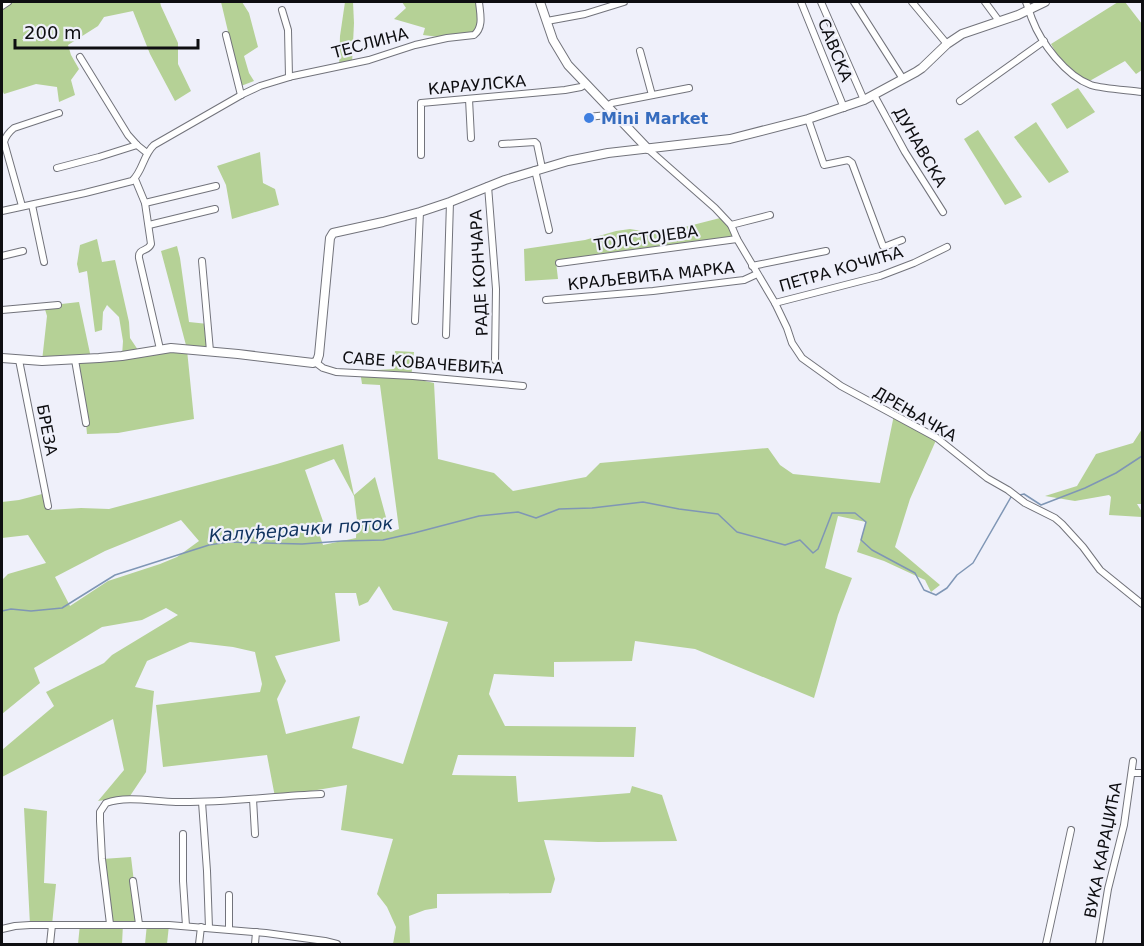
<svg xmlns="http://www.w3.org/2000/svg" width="1144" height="946" font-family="'DejaVu Sans',sans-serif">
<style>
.green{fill:#b5d196;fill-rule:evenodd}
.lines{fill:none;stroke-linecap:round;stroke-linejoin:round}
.stream{stroke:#7f96b5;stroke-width:1.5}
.street-casing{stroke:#72737b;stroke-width:8}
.secondary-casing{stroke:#72737b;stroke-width:10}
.street{stroke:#fff;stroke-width:6}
.secondary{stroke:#fff;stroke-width:8}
.shop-dot{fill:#3f7fe0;stroke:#eff0fa;stroke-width:2}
.labels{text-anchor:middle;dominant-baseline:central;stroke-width:4.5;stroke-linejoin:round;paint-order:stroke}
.street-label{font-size:16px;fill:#0e0e11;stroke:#eff0fa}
.shop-label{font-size:16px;font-weight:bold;fill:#366cbe;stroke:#eff0fa;text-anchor:start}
.water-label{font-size:18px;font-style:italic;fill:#0f325e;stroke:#eff0fa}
</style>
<rect width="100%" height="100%" fill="#eff0fa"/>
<!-- green -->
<g class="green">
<path d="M2,2H160L161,6L178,43V64L191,91L175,101L150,54L133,11L104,17L98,26L68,45L71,55L79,69L71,80L75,95L59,102L57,87L36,84L4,94L2,90Z"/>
<path d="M221,2H242L249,13L258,47L244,56L249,73L254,81L241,86Z"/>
<path d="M345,2H353L354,23L352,64L339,67L340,36Z"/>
<path d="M402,2H478V33L447,38L423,35L425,28L394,19L406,8Z"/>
<path d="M1118,2H1125L1142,24V70L1136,74L1125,61L1086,83L1064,67L1051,44Z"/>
<path d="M1078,88L1095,112L1067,129L1051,104Z"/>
<path d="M1036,122L1069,172L1049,183L1014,137Z"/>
<path d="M978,130L1022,197L1005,205L964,139Z"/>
<path d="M260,152L263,183L275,189L279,205L232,219L226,185L217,166Z"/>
<path d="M724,217L737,239L556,262L558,279L525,281L524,249L585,240L616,231L630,229L642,231L681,228Z"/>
<path d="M97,239L102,262L115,260L129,322L130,338L140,353L187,349L161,251L177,246L180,258L189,322L208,324L210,351L187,350L194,419L118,433L87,434L86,423L75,360L42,361L47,316L44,306L79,302L91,358L122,356L123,341L119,317L107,305L103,312L102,330L95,332L87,271L79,273L77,264L80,245Z"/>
<path d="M395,351L414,352L411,378L434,383L438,459L494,473L513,491L586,477L600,463L768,448L780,465L793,474L880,483L894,415L937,438L910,499L895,547L940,585L931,592L925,580L884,561L857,552L866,522L838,516L825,568L852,578L838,615L814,698L695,649L635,641L632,661L554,662V677L494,674L489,694L505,726L636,727L634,757L458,755L452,775L516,776L518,802L630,793L632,786L662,795L677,841L598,842L544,840L555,879L551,893L437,894V908L425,910L409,916L410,944H393L396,927L387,907L377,894L393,839L341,830L347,785L275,797L267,755L163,767L156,705L260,692L262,684L255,652L233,647L190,642L147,661L135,687L154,691L146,772L130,796L98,801L124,770L113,719L2,777V750L54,706L46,692L104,663L112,655L178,615L166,608L142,620L102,627L34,668L40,683L2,714V580L8,574L46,563L28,535L2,538V502L19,500L46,493L49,510L81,508L109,509L277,464L343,444L354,495L375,477L390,532L399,529L380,385L362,384L360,371L394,369ZM334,459L354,496L357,520L356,538L323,545L318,530L324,524L305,470ZM181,520L199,541L177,557L160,564L108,581L70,606L55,577L105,551ZM379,586L393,610L448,622L403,764L352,748L360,716L286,734L277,699L286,681L275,656L340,641L335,593H356L359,606L368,602Z"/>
<path d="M1142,429V504H1137L1142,512V517L1109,515L1111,497L1109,495L1075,501L1045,496L1077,486L1096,454L1133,443Z"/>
<path d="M24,808L47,811L44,883L56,884L52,925H30Z"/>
<path d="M131,857L139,924H123L122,944H78L80,924H109L102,859Z"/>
<path d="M147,924L169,925L167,944H145Z"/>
</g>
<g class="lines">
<!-- stream -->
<g class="stream">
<path d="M1020,495L1024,494L1041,505L1085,488L1116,473L1142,456"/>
<path d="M2,611L11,609L31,611L62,608L115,575L209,545L228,542L302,544L342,541L383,540L414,533L479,516L518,512L536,518L559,509L592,508L643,502L679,509L718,514L737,532L785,545L800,540L813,553L818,549L832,513H855L866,522L861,540L872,550L915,573L924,590L936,595L947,588L957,575L973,563L1011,497H1013"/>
</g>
<!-- street casing -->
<g class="street-casing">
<g id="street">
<path d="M801,2L844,108"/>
<path d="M821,2L864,100"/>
<path d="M854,2L903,79"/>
<path d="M912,2L947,44"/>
<path d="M985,2L999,21"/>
<path d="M1026,2C1028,7 1030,14 1032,19C1041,43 1066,76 1091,85C1104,89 1128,90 1142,92"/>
<path d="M2,6L8,2"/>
<path d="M282,10L288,30L289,77"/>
<path d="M547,21L585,14L624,2"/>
<path d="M226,35L241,95"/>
<path d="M640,51L652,95"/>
<path d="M80,57L128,135L137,145L147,153"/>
<path d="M874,95L905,152L943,212"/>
<path d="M469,99L471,138"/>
<path d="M960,101L1044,41"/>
<path d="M607,106L612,103L689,88"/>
<path d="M587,117L608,115L613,112"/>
<path d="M808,119L824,165L848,160L852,163L883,246L884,247L902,240"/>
<path d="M502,144L535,142L537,144L542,168"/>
<path d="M648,149L715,208L731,225L737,239L775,303L787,328L792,343L802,358L841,386L937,438L987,478L1008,490L1025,503L1055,518L1062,524L1083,547L1100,570L1142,604"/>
<path d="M421,155V103L565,90L581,87L586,84"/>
<path d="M57,168L99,157L137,145"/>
<path d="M535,170L549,230"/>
<path d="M135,179L145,203L151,244C148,252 138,248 139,258L160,349"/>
<path d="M488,186L496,289L495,360"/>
<path d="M145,203L216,186"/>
<path d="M32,205L44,262"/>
<path d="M22,206L4,142C6,135 9,132 14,128L59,113"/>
<path d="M2,211L85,193L132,181C143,171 143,155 154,145L243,94L260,86L293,76L369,60L415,45L447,38L474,35C484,27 480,13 479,2"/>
<path d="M149,225L215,209"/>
<path d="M731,225L770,215"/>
<path d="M2,256L23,251"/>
<path d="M202,261L210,351"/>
<path d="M559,263L737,239"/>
<path d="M752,266L826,251"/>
<path d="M546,300L653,291L744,280L757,274"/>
<path d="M775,303L880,276L914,263L947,247"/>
<path d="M2,310L58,305"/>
<path d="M415,321L420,212"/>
<path d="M446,335L450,202"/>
<path d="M19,360L48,506"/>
<path d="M75,360L86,423"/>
<path d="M315,362L323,368L336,372L413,376L523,386"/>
<path d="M1132,773H1142"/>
<path d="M253,799L255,834"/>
<path d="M202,802L207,871L209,928"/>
<path d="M183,834V881L186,926"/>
<path d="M133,881L139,924"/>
<path d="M229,895V929"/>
<path d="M110,924L102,859L100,821V812L106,803C128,795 154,802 176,802C225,803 273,796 321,794"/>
<path d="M2,929L15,926L30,925H169L266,933L325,941L337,944"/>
<path d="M50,944L52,925"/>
<path d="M199,944L201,927"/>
<path d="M255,944L256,932"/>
<path d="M1046,944L1071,830"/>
<path d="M1099,944L1108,889L1124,825L1133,761"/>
</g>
</g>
<!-- secondary casing -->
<g class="secondary-casing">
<g id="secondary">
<path d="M540,2L553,40L568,65L648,149"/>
<path d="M2,358L42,361L99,358L122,356L171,348L238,354L313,363L317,361L319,355L330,238L333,233L383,222L420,212L450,202L505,180L568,161L608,153L730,139L808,119L864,100L916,72L922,68L947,44L962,34L1018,15L1045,2"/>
</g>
</g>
<!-- street -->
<use href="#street" class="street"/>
<!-- secondary -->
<use href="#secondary" class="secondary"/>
</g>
<!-- markers -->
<circle class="shop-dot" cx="589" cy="118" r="6"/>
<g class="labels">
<!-- street labels -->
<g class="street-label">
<text transform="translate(370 43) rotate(-15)">ТЕСЛИНА</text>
<text transform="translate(835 50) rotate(68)">САВСКА</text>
<text transform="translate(477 85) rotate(-5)">КАРАУЛСКА</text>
<text transform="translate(920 147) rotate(60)">ДУНАВСКА</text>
<text transform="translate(646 238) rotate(-8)">ТОЛСТОЈЕВА</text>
<text transform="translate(841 269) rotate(-16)">ПЕТРА КОЧИЋА</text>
<text transform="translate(479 273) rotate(-93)">РАДЕ КОНЧАРА</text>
<text transform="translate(651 276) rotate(-6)">КРАЉЕВИЋА МАРКА</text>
<text transform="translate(423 363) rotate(4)">САВЕ КОВАЧЕВИЋА</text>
<text transform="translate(915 414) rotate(30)">ДРЕЊАЧКА</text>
<text transform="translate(47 430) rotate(79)">БРЕЗА</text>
<text transform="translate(1103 850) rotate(-79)">ВУКА КАРАЏИЋА</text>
</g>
<!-- shop labels -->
<g class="shop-label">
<text x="601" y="118">Mini Market</text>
</g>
<!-- water labels -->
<g class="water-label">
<text transform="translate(301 529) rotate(-4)">Калуђерачки поток</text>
</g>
</g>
<!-- border -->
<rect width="1144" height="946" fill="none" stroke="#0e0e11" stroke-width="6"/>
<!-- scale -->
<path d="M15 39v9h183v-9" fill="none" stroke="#0e0e11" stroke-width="3"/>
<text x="24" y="39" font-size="18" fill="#0e0e11" stroke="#eff0fa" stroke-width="4.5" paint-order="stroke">200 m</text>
</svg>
